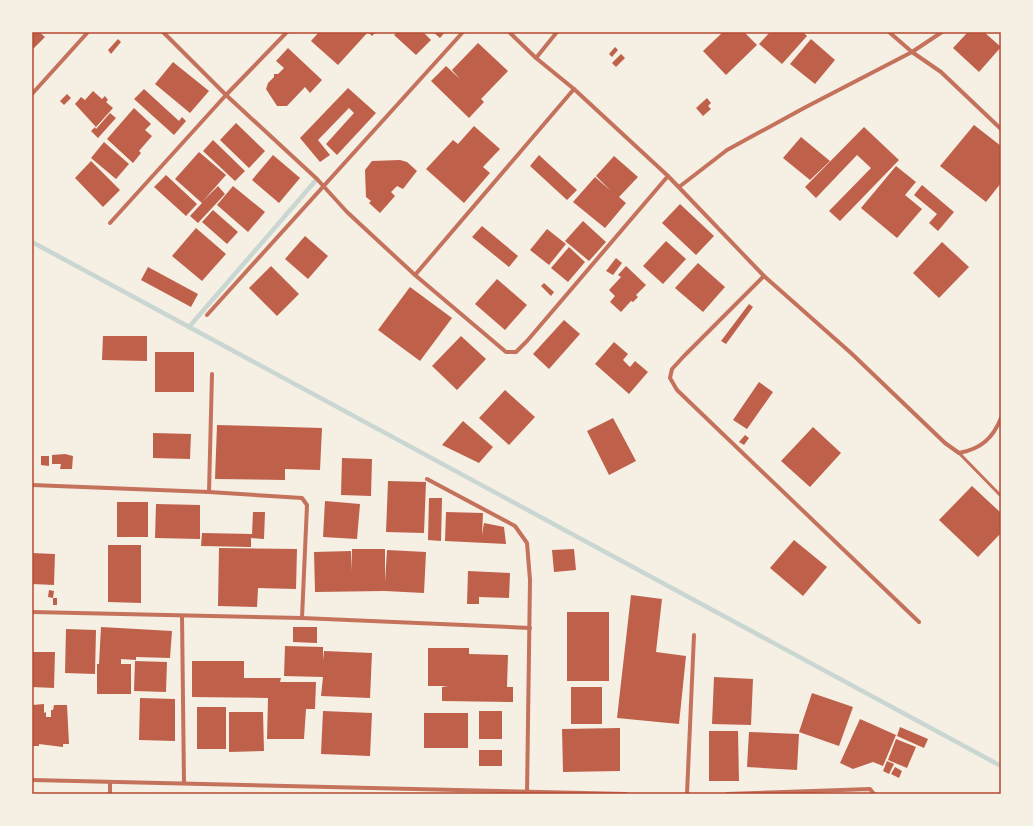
<svg xmlns="http://www.w3.org/2000/svg" width="1033" height="826" font-family="'Asap Condensed',sans-serif">
<style>
.lines{fill:none;stroke-linecap:round;stroke-linejoin:round}
.stream{stroke:#c9d6d2;stroke-width:4.5}
.building{fill:#bf614a}
.service{stroke:#c5725c;stroke-width:3}
.minor{stroke:#c5725c;stroke-width:4}
.neatline{fill:none;stroke:#b5482f;stroke-width:1.5}
</style>
<rect width="100%" height="100%" fill="#f6efe4"/>
<g class="lines">
<!-- stream -->
<g class="stream">
<path d="M32,242L1001,766"/>
<path d="M189,327L317,179"/>
</g>
</g>
<!-- building -->
<g class="building">
<path d="M32,32H39L45,37L32,50Z"/>
<path d="M319,32H376L372,36L368,32L338,65L311,41Z"/>
<path d="M397,32H423L431,40L416,55L394,35Z"/>
<path d="M433,32H445L440,38Z"/>
<path d="M723,32H744L757,45L726,75L703,51Z"/>
<path d="M770,32H803L807,36L782,64L759,44Z"/>
<path d="M968,32H984L1001,47L979,72L953,48Z"/>
<path d="M118,39L121,42L111,54L108,50Z"/>
<path d="M811,39L835,60L815,84L790,64Z"/>
<path d="M478,43L508,71L481,99L484,102L469,118L431,81L446,66L460,79L452,70Z"/>
<path d="M615,47L618,50L612,57L609,54Z"/>
<path d="M288,48L322,80L310,93L305,87L287,106H277L266,89L268,83L274,77V74H278L284,68L276,61Z"/>
<path d="M621,54L625,58L616,67L612,63Z"/>
<path d="M173,62L209,91L190,113L155,84Z"/>
<path d="M348,88L376,113L337,155L326,144L354,113L349,108L318,140L330,155L320,162L300,138Z"/>
<path d="M144,89L179,121L182,117L186,121L174,135L134,99Z"/>
<path d="M93,91L102,99L105,96L108,100L106,102L113,108L96,127L75,104L81,97L85,100Z"/>
<path d="M67,94L71,98L64,105L60,101Z"/>
<path d="M707,98L711,103L708,106L711,109L703,116L696,108Z"/>
<path d="M134,108L151,124L145,130L152,136L139,151L141,153L133,163L107,139Z"/>
<path d="M110,113L116,118L98,138L91,131L95,127L96,129Z"/>
<path d="M236,123L265,151L249,168L220,140Z"/>
<path d="M974,125L1001,146V183L986,202L940,166Z"/>
<path d="M474,126L500,149L483,167L490,173L464,203L426,169L453,140L458,144Z"/>
<path d="M864,127L899,160L840,221L829,211L871,168L857,155L816,198L805,187Z"/>
<path d="M801,137L830,161L810,180L783,158Z"/>
<path d="M213,140L245,171L235,181L203,151Z"/>
<path d="M104,142L129,164L116,179L91,158Z"/>
<path d="M199,152L226,175L203,201L218,186L225,194L198,223L190,216L202,203L175,179Z"/>
<path d="M273,155L300,178L279,203L252,180Z"/>
<path d="M539,155L577,190L567,200L530,166Z"/>
<path d="M614,156L638,177L619,197L626,203L605,228L573,202L595,177L611,191L596,176Z"/>
<path d="M400,160L407,162L417,171L403,189L397,186L391,192L395,196L380,213L369,203L371,201L366,197L365,170L372,161Z"/>
<path d="M91,161L120,190L103,207L75,178Z"/>
<path d="M896,166L916,182L905,195L922,209L897,238L861,208Z"/>
<path d="M166,175L197,204L186,216L154,187Z"/>
<path d="M922,185L954,212L938,231L929,223L937,214L914,195Z"/>
<path d="M233,186L265,212L248,232L217,205Z"/>
<path d="M680,204L714,236L696,255L662,223Z"/>
<path d="M213,210L238,232L227,244L202,222Z"/>
<path d="M583,221L606,242L589,261L565,241Z"/>
<path d="M482,226L518,256L509,267L472,237Z"/>
<path d="M196,228L226,254L202,281L172,256Z"/>
<path d="M547,229L566,244L549,265L530,250Z"/>
<path d="M305,236L328,256L308,279L285,259Z"/>
<path d="M666,241L686,259L663,284L643,266Z"/>
<path d="M942,242L969,267L939,298L913,273Z"/>
<path d="M569,247L585,262L568,282L551,268Z"/>
<path d="M616,258L622,263L613,275L606,271Z"/>
<path d="M698,263L725,287L703,312L675,288Z"/>
<path d="M271,266L299,294L277,316L249,288Z"/>
<path d="M626,266L646,285L636,295L638,297L633,302L631,301L621,312L610,302L615,296L609,290L621,277L618,275Z"/>
<path d="M148,267L198,294L191,307L141,280Z"/>
<path d="M497,279L527,305L505,330L475,304Z"/>
<path d="M544,283L554,292L551,296L541,286Z"/>
<path d="M410,287L452,318L420,361L378,330Z"/>
<path d="M749,304L753,307L726,344L721,341Z"/>
<path d="M564,320L580,334L549,369L533,354Z"/>
<path d="M103,336H147V361L102,360Z"/>
<path d="M461,336L486,359L457,390L432,366Z"/>
<path d="M614,342L628,354L623,360L630,367L635,361L648,372L629,394L595,364Z"/>
<rect x="155" y="352" width="39" height="40"/>
<path d="M759,382L773,392L747,429L733,420Z"/>
<path d="M505,390L535,417L509,445L479,418Z"/>
<path d="M613,418L636,461L609,475L587,431Z"/>
<path d="M463,421L493,447L479,463L442,445Z"/>
<path d="M217,425L322,428L320,470L285,469V480L215,479Z"/>
<path d="M813,427L841,453L810,487L781,461Z"/>
<path d="M153,433L191,434L190,459L153,458Z"/>
<path d="M745,435L749,438L744,445L739,442Z"/>
<path d="M65,454L73,456L72,469H60L61,464H52V455Z"/>
<path d="M41,456H49V466L41,465Z"/>
<path d="M342,458L372,459L371,496L341,495Z"/>
<path d="M388,481L426,482L424,533L386,532Z"/>
<path d="M972,486L1001,513V533L978,557L939,520Z"/>
<path d="M429,498H442L441,541L428,540Z"/>
<path d="M325,501L360,504L357,539L323,537Z"/>
<rect x="117" y="502" width="31" height="35"/>
<path d="M156,504L200,505V539L155,538Z"/>
<path d="M253,512H265L264,539L251,538V547L201,546L202,533L252,534Z"/>
<path d="M446,512L483,513L482,535L484,523L504,527L506,544L445,541Z"/>
<path d="M794,540L827,567L803,596L770,568Z"/>
<path d="M108,545H141V603L108,602Z"/>
<path d="M219,548L297,549L296,589L258,588L257,607L218,606Z"/>
<path d="M352,549H385V582L387,550L426,552L424,593L385,591L315,592L314,552L351,551L352,571Z"/>
<path d="M574,549L576,570L554,572L552,550Z"/>
<path d="M32,553L55,554L54,585L32,584Z"/>
<path d="M468,571L510,573L509,598L479,597V604H467Z"/>
<path d="M49,590L54,591L53,598L48,597Z"/>
<path d="M631,595L662,599L656,652L686,656L679,724L617,718Z"/>
<rect x="53" y="598" width="4" height="7"/>
<rect x="567" y="612" width="42" height="69"/>
<path d="M101,627L172,631L170,658L136,657V660L121,659V664H131V694H97V664H99Z"/>
<path d="M293,627H317V643L293,642Z"/>
<path d="M66,629L96,630L95,674L65,673Z"/>
<path d="M285,646L323,647V660L324,651L372,653L370,698L321,696L323,677L284,676Z"/>
<path d="M428,648H469V654L508,655L507,687H513V702L442,701V687L448,686H428Z"/>
<path d="M32,652H55L54,688L32,687Z"/>
<path d="M135,661L167,662L166,692L134,691Z"/>
<path d="M192,661H244V678H281L280,682H316L315,709H306L304,739H267L268,698L192,697Z"/>
<path d="M714,677L753,679L751,725L712,724Z"/>
<rect x="571" y="687" width="31" height="37"/>
<path d="M812,693L853,707L839,746L799,732Z"/>
<path d="M140,698L175,699V741L139,740Z"/>
<path d="M44,704V713L46,712V717H51V710H53L54,705H67L69,744H63V747L39,744V746H32V705Z"/>
<rect x="197" y="707" width="29" height="42"/>
<path d="M323,711L372,713L370,756L321,754Z"/>
<rect x="479" y="711" width="23" height="28"/>
<path d="M229,712H263L264,751L229,752Z"/>
<rect x="424" y="713" width="44" height="35"/>
<path d="M860,719L896,735L883,766L873,762L853,769L840,763Z"/>
<path d="M900,727L928,739L924,748L897,736Z"/>
<path d="M620,728V771L563,772L562,729Z"/>
<path d="M709,731H738L739,781H709Z"/>
<path d="M749,732L799,734L797,770L747,767Z"/>
<path d="M896,739L916,747L907,768L888,760Z"/>
<rect x="479" y="750" width="23" height="16"/>
<path d="M887,761L894,764L889,774L883,771Z"/>
<path d="M895,767L902,771L899,778L891,774Z"/>
</g>
<g class="lines">
<!-- service -->
<path class="service" d="M959,453L1001,496"/>
<!-- minor -->
<g class="minor">
<path d="M163,32L226,95L317,179L347,212L415,275L506,352H516L527,341L668,176"/>
<path d="M509,32L536,58L574,89L668,176L764,276L851,353L945,443L959,453C981,449 993,438 1001,418"/>
<path d="M889,32L912,52L942,32"/>
<path d="M536,58L557,32"/>
<path d="M32,94L88,32"/>
<path d="M679,187L727,150L804,108L912,52L941,72L1001,129"/>
<path d="M110,223L226,95L287,32"/>
<path d="M415,275L574,89"/>
<path d="M764,276L684,356L672,369L670,378L677,390L919,622"/>
<path d="M207,315L463,32"/>
<path d="M427,479L515,526L527,543L530,580L527,794"/>
<path d="M32,485L209,492L302,498L307,505L302,618"/>
<path d="M209,492L212,374"/>
<path d="M32,612L302,618L530,628"/>
<path d="M182,616L184,783"/>
<path d="M32,780L626,794"/>
<path d="M110,782V794"/>
<path d="M687,794L694,635"/>
<path d="M727,794L870,789L874,794"/>
</g>
</g>
<!-- border -->
<rect width="1033" height="826" fill="none" stroke="#f6efe4" stroke-width="66"/>
<rect x="33" y="33" width="967" height="760" class="neatline"/>
</svg>
